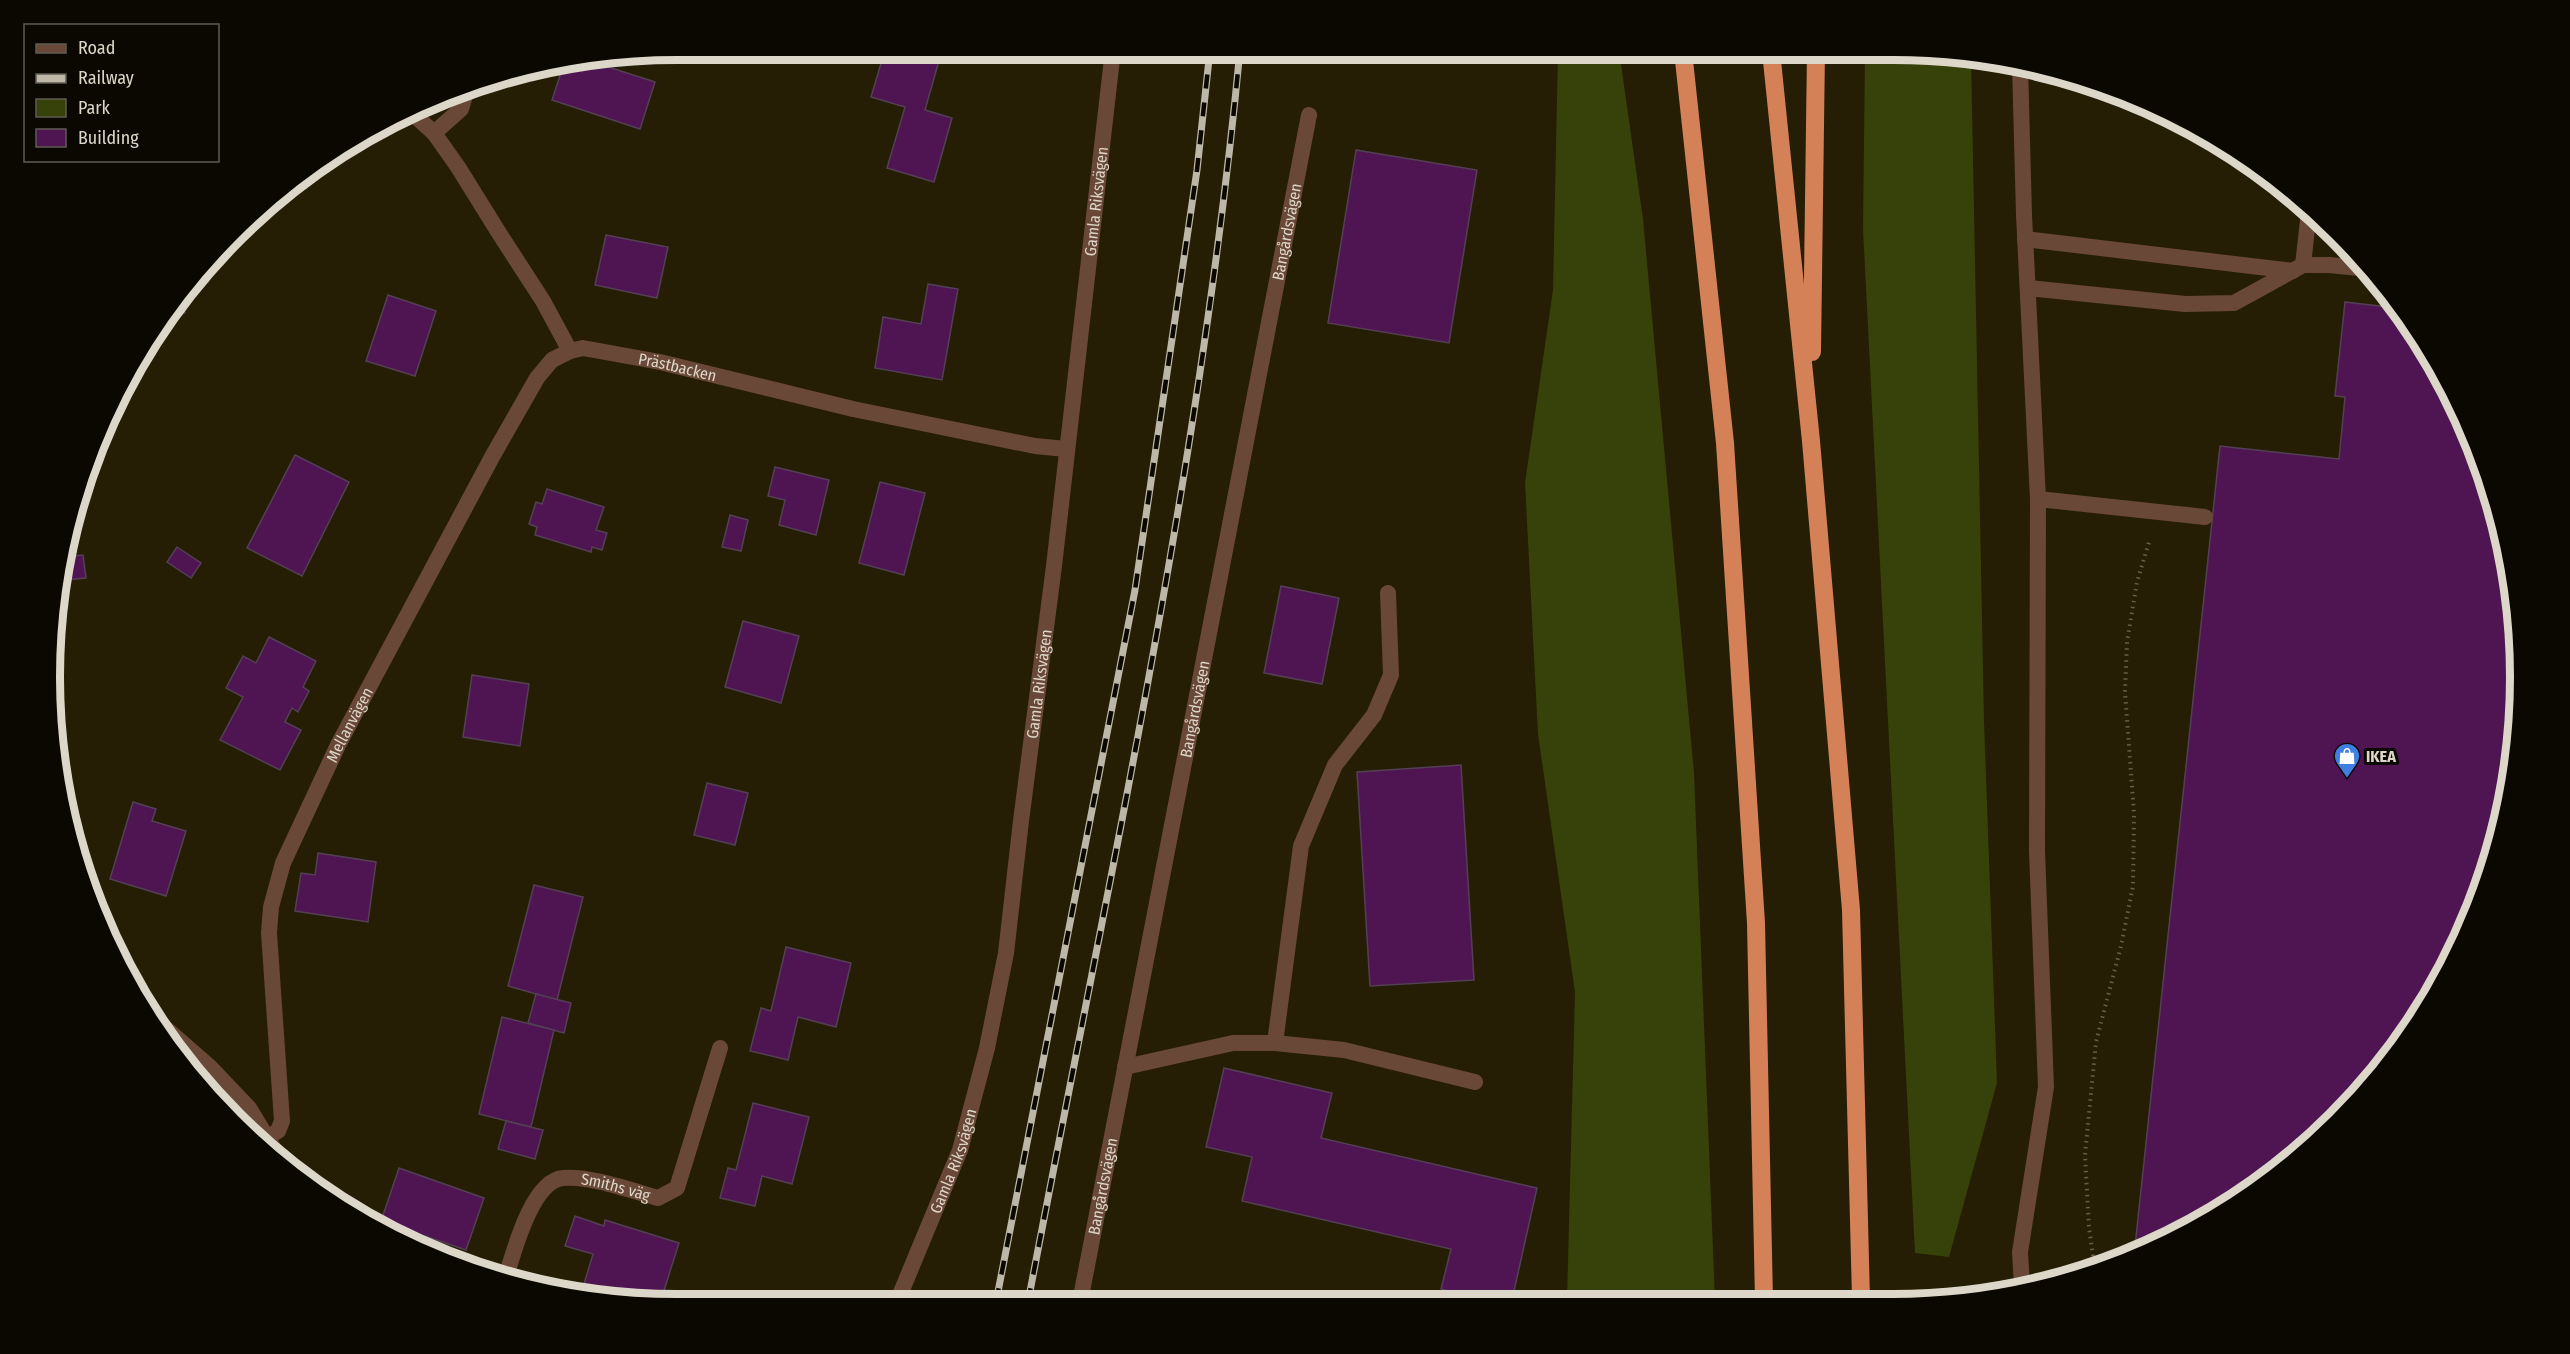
<svg xmlns="http://www.w3.org/2000/svg" width="2570" height="1354" font-family="'Fira Sans Condensed',sans-serif">
<style>
.green{fill:#364209}
.building{fill:#4e1552;stroke:#534054;stroke-width:1.5}
.lines{fill:none;stroke-linecap:round;stroke-linejoin:round}
.path{stroke:#655e48;stroke-width:4;stroke-dasharray:1.5 4.5;stroke-linecap:butt}
.service{stroke:#6a4838;stroke-width:16}
.minor{stroke:#6a4838;stroke-width:16}
.tertiary{stroke:#6a4838;stroke-width:16}
.motorway{stroke:#d48157;stroke-width:18}
.rail-casing{stroke:#bdb7a7;stroke-width:7}
.rail{stroke:#0b0801;stroke-width:4.5;stroke-dasharray:14;stroke-linecap:butt}
.labels{text-anchor:middle;dominant-baseline:central;stroke-width:6;stroke-linejoin:round;paint-order:stroke}
.street-label{font-size:16px;fill:#dcd7c8;stroke:#0b0801}
.poi-label{font-size:16px;font-weight:bold;fill:#dcd7c8;stroke:#0b0801;text-anchor:start}
.rim{fill:none;stroke:#dcd7c8;stroke-width:8}
</style>
<rect width="100%" height="100%" fill="#251d04"/>
<!-- green -->
<g class="green">
<path d="M1558,50H1619L1643,219L1694,773L1715,1300H1567L1575,992L1538,734L1525,483L1553,290Z"/>
<path d="M1865,51H1934L1971,57L1984,720L1997,1083L1949,1257L1915,1253L1863,229Z"/>
</g>
<!-- building -->
<g class="building">
<path d="M885,50H942L925,110L952,118L934,182L887,168L905,107L871,97Z"/>
<path d="M584,59L655,82L640,129L552,100L565,60Z"/>
<path d="M1356,150L1477,170L1449,343L1328,323Z"/>
<path d="M606,235L668,247L657,298L595,285Z"/>
<path d="M205,264L208,282L189,285Z"/>
<path d="M928,284L958,289L942,380L875,368L883,317L921,324Z"/>
<path d="M182,294L185,313L164,317Z"/>
<path d="M388,295L436,311L415,376L366,361Z"/>
<path d="M2345,302L2397,308L2437,364L2487,476L2515,595L2519,718L2499,840L2456,955L2365,1091L2242,1199L2134,1256L2220,446L2339,459L2345,397L2335,396Z"/>
<path d="M295,455L349,482L302,576L247,548Z"/>
<path d="M775,467L829,480L816,535L779,525L785,500L768,496Z"/>
<path d="M880,482L925,493L904,575L859,563Z"/>
<path d="M547,489L604,507L596,530L607,533L602,550L592,547L591,552L535,535L537,527L529,524L536,502L542,504Z"/>
<path d="M730,515L748,520L741,551L722,547Z"/>
<path d="M177,547L201,563L191,578L167,562Z"/>
<path d="M83,555L86,578L66,580V584L59,585L64,557Z"/>
<path d="M1281,586L1339,598L1322,684L1264,673Z"/>
<path d="M743,621L799,636L781,703L725,687Z"/>
<path d="M269,637L316,661L303,687L309,691L298,712L292,708L285,722L301,730L280,770L220,740L243,697L226,688L243,656L256,663Z"/>
<path d="M472,675L529,684L520,746L463,737Z"/>
<path d="M1461,765L1474,980L1370,986L1357,772Z"/>
<path d="M707,783L748,793L735,845L694,835Z"/>
<path d="M133,802L156,809L152,821L186,831L166,896L110,879Z"/>
<path d="M318,853L376,862L368,922L295,911L301,873L315,875Z"/>
<path d="M534,885L583,897L557,1000L508,986Z"/>
<path d="M786,947L851,963L836,1027L798,1017L788,1060L750,1051L761,1008L771,1011Z"/>
<path d="M536,994L571,1003L564,1033L528,1023Z"/>
<path d="M502,1017L554,1030L531,1127L479,1114Z"/>
<path d="M1224,1068L1332,1093L1321,1138L1537,1188L1512,1300L1491,1301L1441,1289L1451,1249L1242,1201L1252,1157L1206,1147Z"/>
<path d="M753,1103L809,1117L792,1184L762,1176L755,1206L720,1198L728,1168L736,1170Z"/>
<path d="M506,1121L543,1130L535,1159L498,1149Z"/>
<path d="M399,1168L484,1198L466,1250L381,1221Z"/>
<path d="M575,1216L604,1226L605,1220L679,1243L660,1303H636L581,1294L593,1254L565,1246Z"/>
</g>
<g class="lines">
<!-- path -->
<path class="path" d="M2092,1268L2093,1256L2089,1228L2085,1155L2096,1042L2121,946L2133,886L2134,813L2125,692L2127,642L2137,582L2149,542"/>
<!-- service -->
<g class="service">
<path d="M2020,65L2024,215L2038,499L2037,851L2046,1087L2020,1252L2022,1287"/>
<path d="M2025,239L2293,271"/>
<path d="M2303,265L2309,211"/>
<path d="M2028,288L2185,304L2234,303L2303,265H2329L2369,269"/>
<path d="M2038,499L2205,517"/>
<path d="M1275,1043L1301,846L1335,765L1374,715L1391,675L1388,593"/>
<path d="M1125,1067L1233,1043H1275L1344,1050L1475,1082"/>
</g>
<!-- minor -->
<g class="minor">
<path id="s1" d="M411,112L434,133L458,167L499,233L543,301L570,351L583,348L660,362L853,409L1035,446L1066,449"/>
<path d="M434,133L461,109L468,86"/>
<path d="M148,1013L210,1067L249,1108L283,1164"/>
<path id="s2" d="M268,1137L278,1131L282,1121L269,933L271,907L283,863L338,745L492,457L537,378L552,360L570,351"/>
<path id="s3" d="M505,1280C513,1255 531,1181 563,1178C588,1175 633,1191 658,1198L677,1188L720,1048"/>
<path id="s4" d="M1080,1302L1309,115"/>
</g>
<!-- tertiary -->
<path class="tertiary" id="s5" d="M897,1302L960,1150L987,1048L1006,953L1021,821L1054,566L1113,50"/>
<!-- motorway -->
<g class="motorway">
<path d="M1683,51L1725,443L1756,923L1764,1300"/>
<path d="M1771,51L1811,441L1851,910L1861,1299"/>
<path d="M1812,352L1816,51"/>
</g>
<!-- rail casing -->
<g class="rail-casing">
<g id="rail">
<path d="M996,1302L1135,590L1197,170L1210,50"/>
<path d="M1028,1302C1107,886 1200,472 1240,50"/>
</g>
</g>
<!-- rail -->
<use href="#rail" class="rail"/>
</g>
<!-- icons -->
<defs>
<g id="shop-pin" transform="scale(1.35)"><path d="M0 17L-7.5 6A9.5 9.5 0 1 1 7.5 6Z" fill="#3f7fe0" stroke="#0b0801"/><path d="M-5-2.5h2.3a2.7 3.5 0 0 1 5.4 0H5L5.5 6h-11ZM-1.5-2.5h3a1.5 2.3 0 0 0-3 0Z" fill="#fff"/></g>
</defs>
<g fill-rule="evenodd">
<use href="#shop-pin" x="2347" y="756"/>
</g>
<g class="labels">
<!-- street labels -->
<g class="street-label">
<text stroke="none"><textPath href="#s5" startOffset="1124">Gamla Riksvägen</textPath></text>
<text stroke="none"><textPath href="#s4" startOffset="1090">Bangårdsvägen</textPath></text>
<text stroke="none"><textPath href="#s1" startOffset="398">Prästbacken</textPath></text>
<text stroke="none"><textPath href="#s5" startOffset="638">Gamla Riksvägen</textPath></text>
<text stroke="none"><textPath href="#s4" startOffset="604">Bangårdsvägen</textPath></text>
<text stroke="none"><textPath href="#s2" startOffset="436">Mellanvägen</textPath></text>
<text stroke="none"><textPath href="#s5" startOffset="152">Gamla Riksvägen</textPath></text>
<text stroke="none"><textPath href="#s4" startOffset="118">Bangårdsvägen</textPath></text>
<text stroke="none"><textPath href="#s3" startOffset="176">Smiths väg</textPath></text>
</g>
<!-- poi labels -->
<g class="poi-label">
<text x="2366" y="756">IKEA</text>
</g>
</g>
<!-- crop -->
<path d="M0 0H2570V1354H0ZM677 60H1893A617 617 0 0 1 2510 677V677A617 617 0 0 1 1893 1294H677A617 617 0 0 1 60 677V677A617 617 0 0 1 677 60Z" fill="#0b0801" fill-rule="evenodd"/>
<path class="rim" d="M677 60H1893A617 617 0 0 1 2510 677V677A617 617 0 0 1 1893 1294H677A617 617 0 0 1 60 677V677A617 617 0 0 1 677 60Z"/>
<!-- legend -->
<rect x="24" y="24" width="195" height="138" fill="#0b0801" stroke="#5f5b51" stroke-width="1.5"/>
<rect x="36" y="44" width="30" height="9" fill="#6a4838" stroke="#5f5b51" stroke-width="1.5"/>
<text x="78" y="54" font-size="18" fill="#dcd7c8">Road</text>
<rect x="36" y="74" width="30" height="9" fill="#bdb7a7" stroke="#5f5b51" stroke-width="1.5"/>
<text x="78" y="84" font-size="18" fill="#dcd7c8">Railway</text>
<rect x="36" y="99" width="30" height="18" fill="#364209" stroke="#5f5b51" stroke-width="1.5"/>
<text x="78" y="114" font-size="18" fill="#dcd7c8">Park</text>
<rect x="36" y="129" width="30" height="18" fill="#4e1552" stroke="#5f5b51" stroke-width="1.5"/>
<text x="78" y="144" font-size="18" fill="#dcd7c8">Building</text>
</svg>
